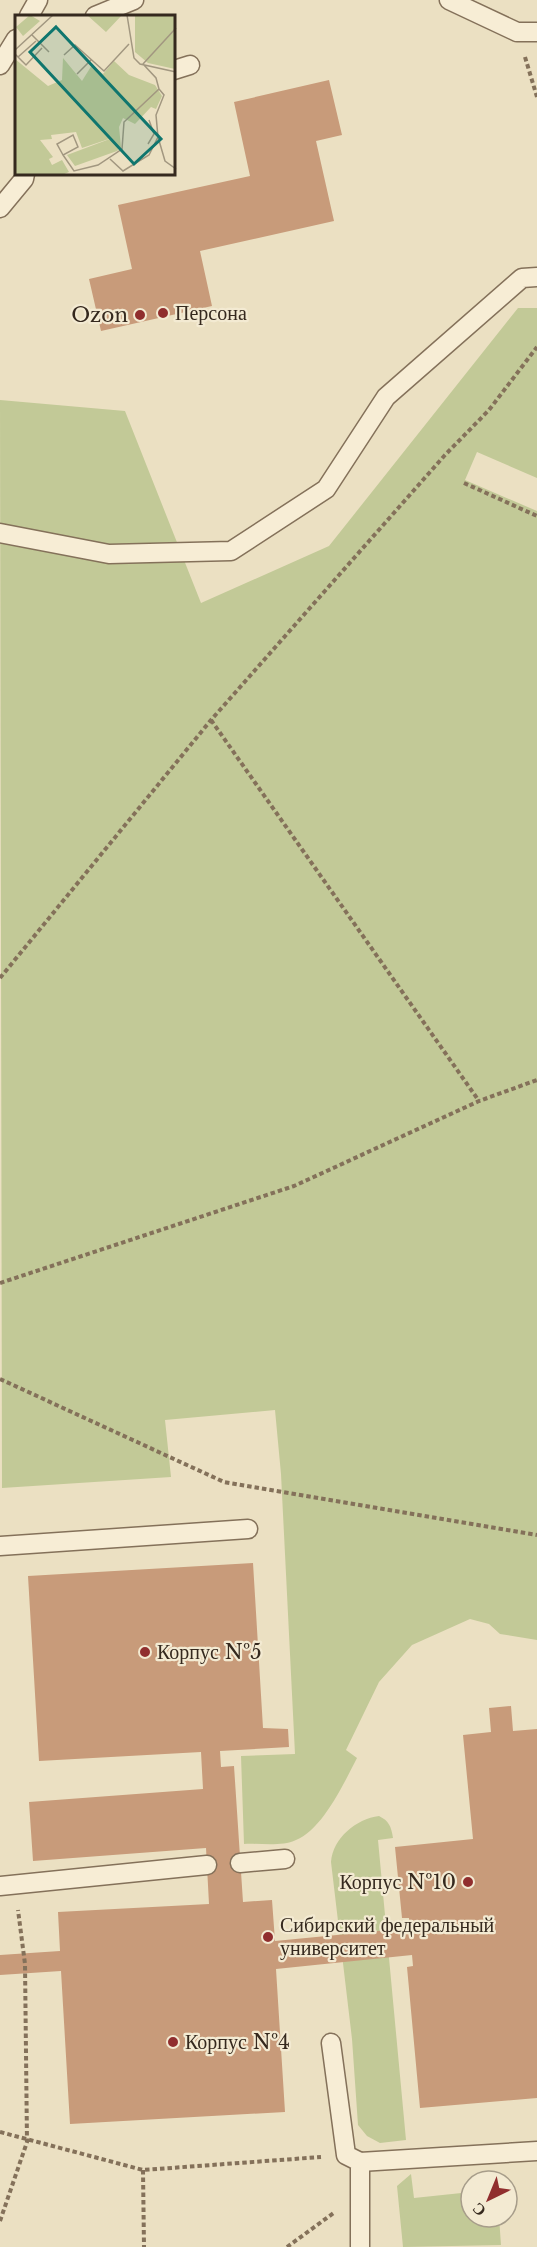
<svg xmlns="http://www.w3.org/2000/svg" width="537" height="2247" font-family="'Libre Baskerville',serif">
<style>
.green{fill:#c2c997}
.building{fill:#c89b7a}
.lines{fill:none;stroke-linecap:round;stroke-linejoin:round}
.service-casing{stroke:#84715a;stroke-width:21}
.path{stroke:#84715a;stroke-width:4;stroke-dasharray:4.5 3;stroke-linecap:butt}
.service{stroke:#f7edd5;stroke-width:18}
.poi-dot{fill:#902e2e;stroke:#f3ead2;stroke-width:2}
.labels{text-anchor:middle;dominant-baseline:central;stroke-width:4.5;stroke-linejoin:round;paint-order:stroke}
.poi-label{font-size:20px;fill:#35291e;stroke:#f3ead2;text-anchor:start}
.inset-road{fill:none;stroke:#a29780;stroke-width:1.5}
.view{fill:#0f766e;fill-opacity:0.15;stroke:#0f766e;stroke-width:3}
.inset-edge{fill:none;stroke:#35291e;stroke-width:3}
</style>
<rect width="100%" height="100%" fill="#ebe0c2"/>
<!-- green -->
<g class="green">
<path d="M518,308H537V478L477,452L465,480L537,511V1640L500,1634L489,1624L470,1619L412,1645L379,1682L346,1750L357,1758C344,1783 323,1829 296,1840C281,1847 260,1843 244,1844L241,1756L295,1754L281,1474L275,1410L165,1420L171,1477L2,1488L0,400L125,411L201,603L329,546Z"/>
<path d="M379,1816C389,1821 391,1826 393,1838L378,1840L406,2140L380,2143L367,2136L358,2125L352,2039L331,1862C333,1838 356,1819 379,1816Z"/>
<path d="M411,2174L414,2198L471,2192V2217H499L501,2245L403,2247L397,2186Z"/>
</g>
<!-- building -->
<g class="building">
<path d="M329,80L342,135L316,141L334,221L200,251L212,306L101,331L89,279L132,269L118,205L250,176L234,102Z"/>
<path d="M253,1563L263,1728L288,1729L289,1747L220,1751L221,1767L234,1766L243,1902L272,1900L275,1941L409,1928V1918H402L395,1847L473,1839L463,1735L491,1732L489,1708L511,1706L513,1731L537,1729V2098L420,2108L407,1967L413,1966L412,1955L276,1969L285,2112L70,2124L61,1971L0,1975V1955L60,1951L58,1912L209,1904L206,1848L33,1861L29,1802L203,1789L201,1752L39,1761L28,1576Z"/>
</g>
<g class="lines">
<!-- service casing -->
<g class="service-casing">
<g id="service">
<path d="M449,0L517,32H537"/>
<path d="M29,16L38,0"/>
<path d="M95,16L134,0"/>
<path d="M0,65L16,39"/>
<path d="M174,70L190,65"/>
<path d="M0,208L24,179L25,174"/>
<path d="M0,533L109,554L231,551L326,489L386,397L522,278L537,277"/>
<path d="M0,1546L248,1529"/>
<path d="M240,1863L285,1859"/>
<path d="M0,1886L207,1865"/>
<path d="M331,2043L346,2155L360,2162V2247"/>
<path d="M360,2162L537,2151"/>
</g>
</g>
<!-- path -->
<g class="path">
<path d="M525,57L537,97"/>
<path d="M464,483L537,516"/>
<path d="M211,720L479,1101"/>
<path d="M0,978L211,720L445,455L489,410L537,347"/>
<path d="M0,1283L294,1186L479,1101L537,1080"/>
<path d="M0,1379L224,1482L537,1535"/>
<path d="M0,2132L143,2170L321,2157"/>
<path d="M143,2170L144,2247"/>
<path d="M0,2221L27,2142L25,1964L18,1910"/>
<path d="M287,2247L335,2212"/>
</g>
<!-- service -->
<use href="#service" class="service"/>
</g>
<!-- markers -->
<g class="poi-dot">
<circle cx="163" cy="313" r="6"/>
<circle cx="140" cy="315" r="6"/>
<circle cx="145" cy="1652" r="6"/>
<circle cx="468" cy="1882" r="6"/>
<circle cx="268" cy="1937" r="6"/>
<circle cx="173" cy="2042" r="6"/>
</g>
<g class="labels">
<!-- poi labels -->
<g class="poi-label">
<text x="175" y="313">Персона</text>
<text x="128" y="315" text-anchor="end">Ozon</text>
<text x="157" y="1652">Корпус №5</text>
<text x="456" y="1882" text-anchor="end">Корпус №10</text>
<text x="280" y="1925">Сибирский федеральный<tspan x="280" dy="23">университет</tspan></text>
<text x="185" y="2042">Корпус №4</text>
</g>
</g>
<!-- overview -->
<g transform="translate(15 15)">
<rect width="160" height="160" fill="#ebe0c2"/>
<path d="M15,0L25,6L8,21L1,12ZM72,0H107L91,17ZM120,0H160V54L133,48L120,37ZM48,43L67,66L77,50L88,59L99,46L114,60L140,70L147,81L141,94L136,92L120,109L108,103L104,112L106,132L102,136L60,151L52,140L100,122L67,133L61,117L36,120L37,124L25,125L38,142L34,144L37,150L47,145L54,157L47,160H0V44L33,71L47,65Z" fill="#c2c997"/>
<path class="inset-road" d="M112,0L119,43L125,49L161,57M17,20L34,37M0,35L38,0M0,39L11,50L27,33M49,40L60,30L89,56L114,29M3,42L21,26M62,59L76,45M144,74L149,80L141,100L143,122L150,146L161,154M133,129L139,119L134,105M48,140L42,129L58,120L63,132L48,140L59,156L83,150L107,134L109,107L144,74L141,63L128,49L161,13M95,144L108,156L134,140L143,122"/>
<path class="view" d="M41,12L146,124L119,149L15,37Z"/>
<rect width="160" height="160" class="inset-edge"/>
</g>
<!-- north arrow -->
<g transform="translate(489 2199) rotate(223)"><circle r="28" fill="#f3ead2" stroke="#a79d8a" stroke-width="1.5"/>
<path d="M0-4.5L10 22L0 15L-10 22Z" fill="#902e2e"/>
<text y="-9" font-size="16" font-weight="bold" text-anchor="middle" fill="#35291e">С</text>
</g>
</svg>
